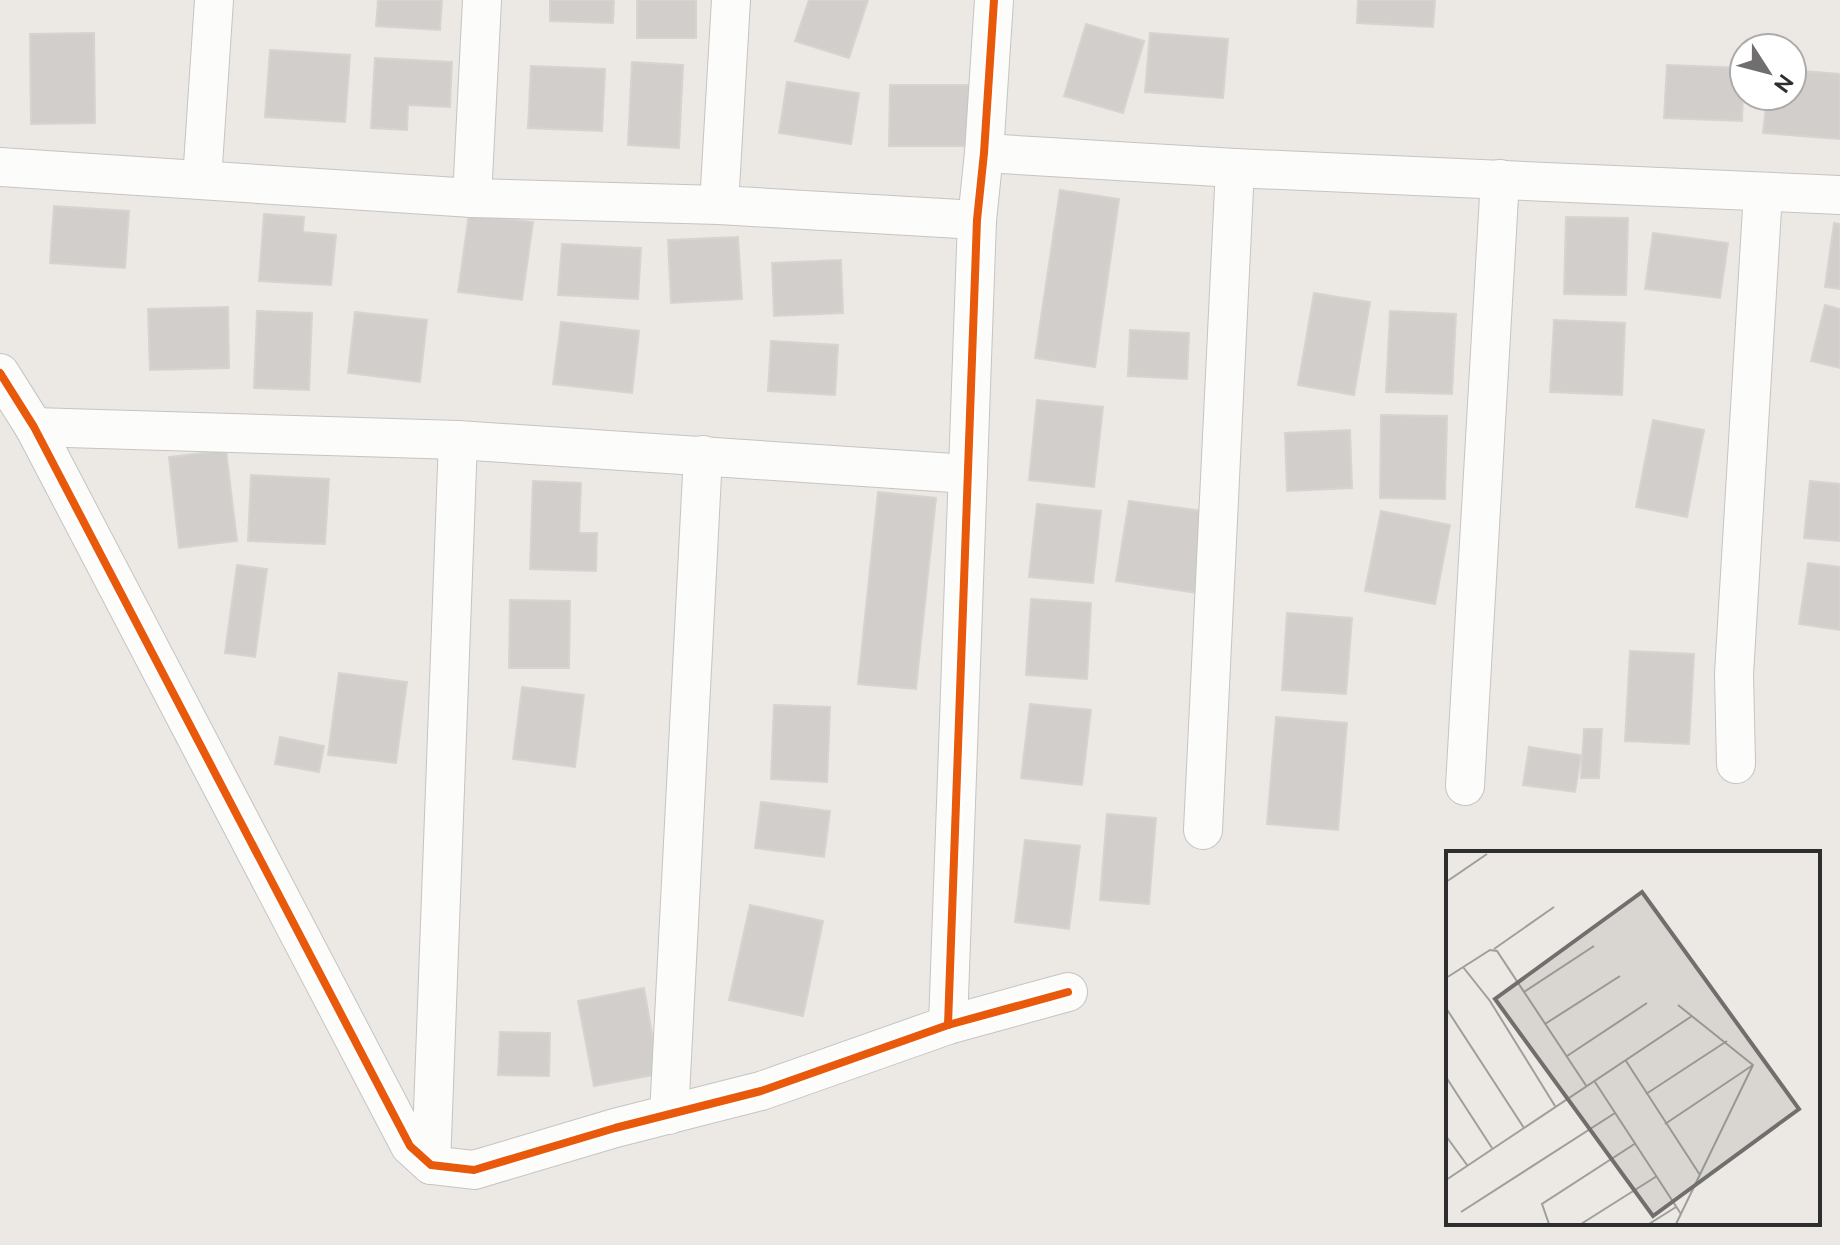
<svg xmlns="http://www.w3.org/2000/svg" width="1840" height="1245" font-family="Ubuntu,sans-serif">
<style>
.building{fill:#d1cecb;stroke:#d7d4d0;stroke-width:2}
.lines{fill:none;stroke-linecap:round;stroke-linejoin:round}
.street-casing{stroke:#c5c4c5;stroke-width:40}
.street{stroke:#fcfcfb;stroke-width:38}
.cycleway-casing{stroke:#fff;stroke-width:13}
.cycleway{stroke:#e8590c;stroke-width:8}
.inset-road{fill:none;stroke:#a09e9b;stroke-width:2}
.view{fill:#706f6e;fill-opacity:0.15;stroke:#706f6e;stroke-width:4}
.inset-edge{fill:none;stroke:#2e2e2e;stroke-width:4}
</style>
<rect width="100%" height="100%" fill="#ece8e4"/>
<!-- building -->
<g class="building">
<path d="M378,0H442L440,30L376,26Z"/>
<path d="M550,0H614L613,23L550,21Z"/>
<rect x="637" y="0" width="59" height="38"/>
<path d="M809,0H868L849,58L795,41Z"/>
<path d="M1358,0H1435L1433,27L1357,23Z"/>
<path d="M1086,24L1144,41L1123,113L1064,96Z"/>
<path d="M94,33L95,123L31,124L30,34Z"/>
<path d="M1150,33L1228,39L1223,98L1145,92Z"/>
<path d="M270,50L350,55L345,122L265,117Z"/>
<path d="M375,58L452,62L450,107L408,105L407,130L371,128Z"/>
<path d="M632,62L683,65L679,148L628,145Z"/>
<path d="M1667,65L1744,68L1742,121L1664,118Z"/>
<path d="M531,66L605,69L602,131L528,128Z"/>
<path d="M1792,70L1840,74V139L1763,133L1767,96H1792Z"/>
<path d="M787,82L859,93L851,144L779,133Z"/>
<path d="M890,85H970V146H889Z"/>
<path d="M1060,190L1119,199L1095,367L1035,358Z"/>
<path d="M54,206L129,211L125,268L50,263Z"/>
<path d="M264,214L304,217L303,232L336,235L331,285L259,281Z"/>
<path d="M469,214L533,222L522,300L458,292Z"/>
<path d="M1566,217L1628,218L1626,295L1564,294Z"/>
<path d="M1834,223L1840,224V289L1825,287Z"/>
<path d="M1653,233L1728,243L1720,298L1645,289Z"/>
<path d="M738,237L742,299L671,303L668,240Z"/>
<path d="M562,244L641,248L638,299L558,295Z"/>
<path d="M841,260L843,313L774,316L772,263Z"/>
<path d="M1314,293L1370,302L1354,395L1298,385Z"/>
<path d="M1825,305L1840,309V368L1811,361Z"/>
<path d="M228,307L229,368L150,370L148,309Z"/>
<path d="M257,311L312,313L309,390L254,388Z"/>
<path d="M1390,311L1456,314L1452,394L1386,392Z"/>
<path d="M355,312L427,320L420,382L348,373Z"/>
<path d="M1554,320L1625,323L1622,395L1550,392Z"/>
<path d="M561,322L639,331L632,393L553,384Z"/>
<path d="M1130,330L1189,333L1187,379L1128,376Z"/>
<path d="M771,341L838,345L835,395L768,391Z"/>
<path d="M1037,400L1103,407L1094,487L1029,480Z"/>
<path d="M1381,415L1447,416L1445,499L1380,498Z"/>
<path d="M1653,420L1704,430L1687,517L1636,507Z"/>
<path d="M1350,430L1352,488L1287,491L1285,433Z"/>
<path d="M226,450L237,541L179,548L169,457Z"/>
<path d="M251,475L329,479L325,544L248,541Z"/>
<path d="M533,481L581,483L579,533H597L596,571L530,569Z"/>
<path d="M1810,481L1840,484V541L1804,538Z"/>
<path d="M878,492L936,498L916,689L858,684Z"/>
<path d="M1129,501L1210,512L1198,593L1116,581Z"/>
<path d="M1037,504L1101,511L1093,583L1029,577Z"/>
<path d="M1381,511L1450,525L1435,604L1365,591Z"/>
<path d="M1808,563L1840,567V630L1799,624Z"/>
<path d="M237,565L267,569L255,657L225,653Z"/>
<path d="M1031,599L1091,603L1087,679L1026,675Z"/>
<path d="M510,600L570,601L569,668H509Z"/>
<path d="M1287,613L1352,618L1346,694L1282,690Z"/>
<path d="M1630,651L1694,654L1689,744L1625,741Z"/>
<path d="M339,673L407,682L396,763L328,755Z"/>
<path d="M522,687L584,695L575,767L513,759Z"/>
<path d="M1030,704L1091,710L1082,785L1021,778Z"/>
<path d="M774,705L830,707L827,782L771,779Z"/>
<path d="M1276,717L1347,723L1338,830L1267,824Z"/>
<path d="M1584,729H1602L1599,778H1581Z"/>
<path d="M280,737L324,746L319,772L275,764Z"/>
<path d="M1529,747L1581,755L1575,792L1523,785Z"/>
<path d="M761,802L830,811L824,857L755,848Z"/>
<path d="M1107,814L1156,818L1149,904L1100,900Z"/>
<path d="M1025,840L1080,846L1069,929L1015,922Z"/>
<path d="M750,905L823,921L803,1016L729,1000Z"/>
<path d="M644,988L659,1074L594,1086L578,1001Z"/>
<path d="M500,1032L550,1033L549,1076L498,1075Z"/>
</g>
<g class="lines">
<!-- street casing -->
<g class="street-casing">
<g id="street">
<path d="M984,153L1235,168L1840,195"/>
<path d="M0,167L472,198L719,205L977,220"/>
<path d="M202,180L214,0"/>
<path d="M472,198L482,0"/>
<path d="M719,205L731,0"/>
<path d="M0,373L34,427L410,1146L431,1165L474,1170L615,1128L761,1091L948,1025L1068,992"/>
<path d="M34,427L458,440L968,474"/>
<path d="M1736,764L1734,674L1763,192"/>
<path d="M1465,786L1500,179"/>
<path d="M1203,830L1235,168"/>
<path d="M948,1025L977,220L984,153L994,0"/>
<path d="M669,1115L703,455"/>
<path d="M431,1165L458,440"/>
</g>
</g>
<!-- street -->
<use href="#street" class="street"/>
<!-- cycleway casing -->
<g class="cycleway-casing">
<g id="cycleway">
<path d="M0,373L34,427L410,1146L431,1165L474,1170L615,1128L761,1091L948,1025L1068,992"/>
<path d="M948,1025L977,220L984,153L994,0"/>
</g>
</g>
<!-- cycleway -->
<use href="#cycleway" class="cycleway"/>
</g>
<!-- overview -->
<g transform="translate(1446 851)">
<rect width="374" height="374" fill="#ece8e4"/>
<path class="inset-road" d="M0,31L41,3M48,98L108,56M17,116L44,150L109,255M0,127L44,99L51,100L141,236M78,141L148,95M0,157L78,277M99,173L174,125M121,205L201,152M180,210L254,324M0,226L46,297M149,231L235,363M200,243L281,190M219,273L307,214M0,285L21,314M0,329L246,165M15,361L169,262M103,373L96,353L190,292M135,373L211,325M203,373L230,356M230,373L307,214L232,154"/>
<path class="view" d="M196,41L353,258L207,365L49,148Z"/>
<rect width="374" height="374" class="inset-edge"/>
</g>
<!-- north arrow -->
<g transform="translate(1768 72) rotate(126)"><circle r="38" fill="#ffffff" stroke="#ababab" stroke-width="2"/>
<path d="M0-6L14 30L0 20L-14 30Z" fill="#706f6e"/>
<text y="-12" font-size="22" font-weight="bold" text-anchor="middle" fill="#2e2e2e">N</text>
</g>
</svg>
